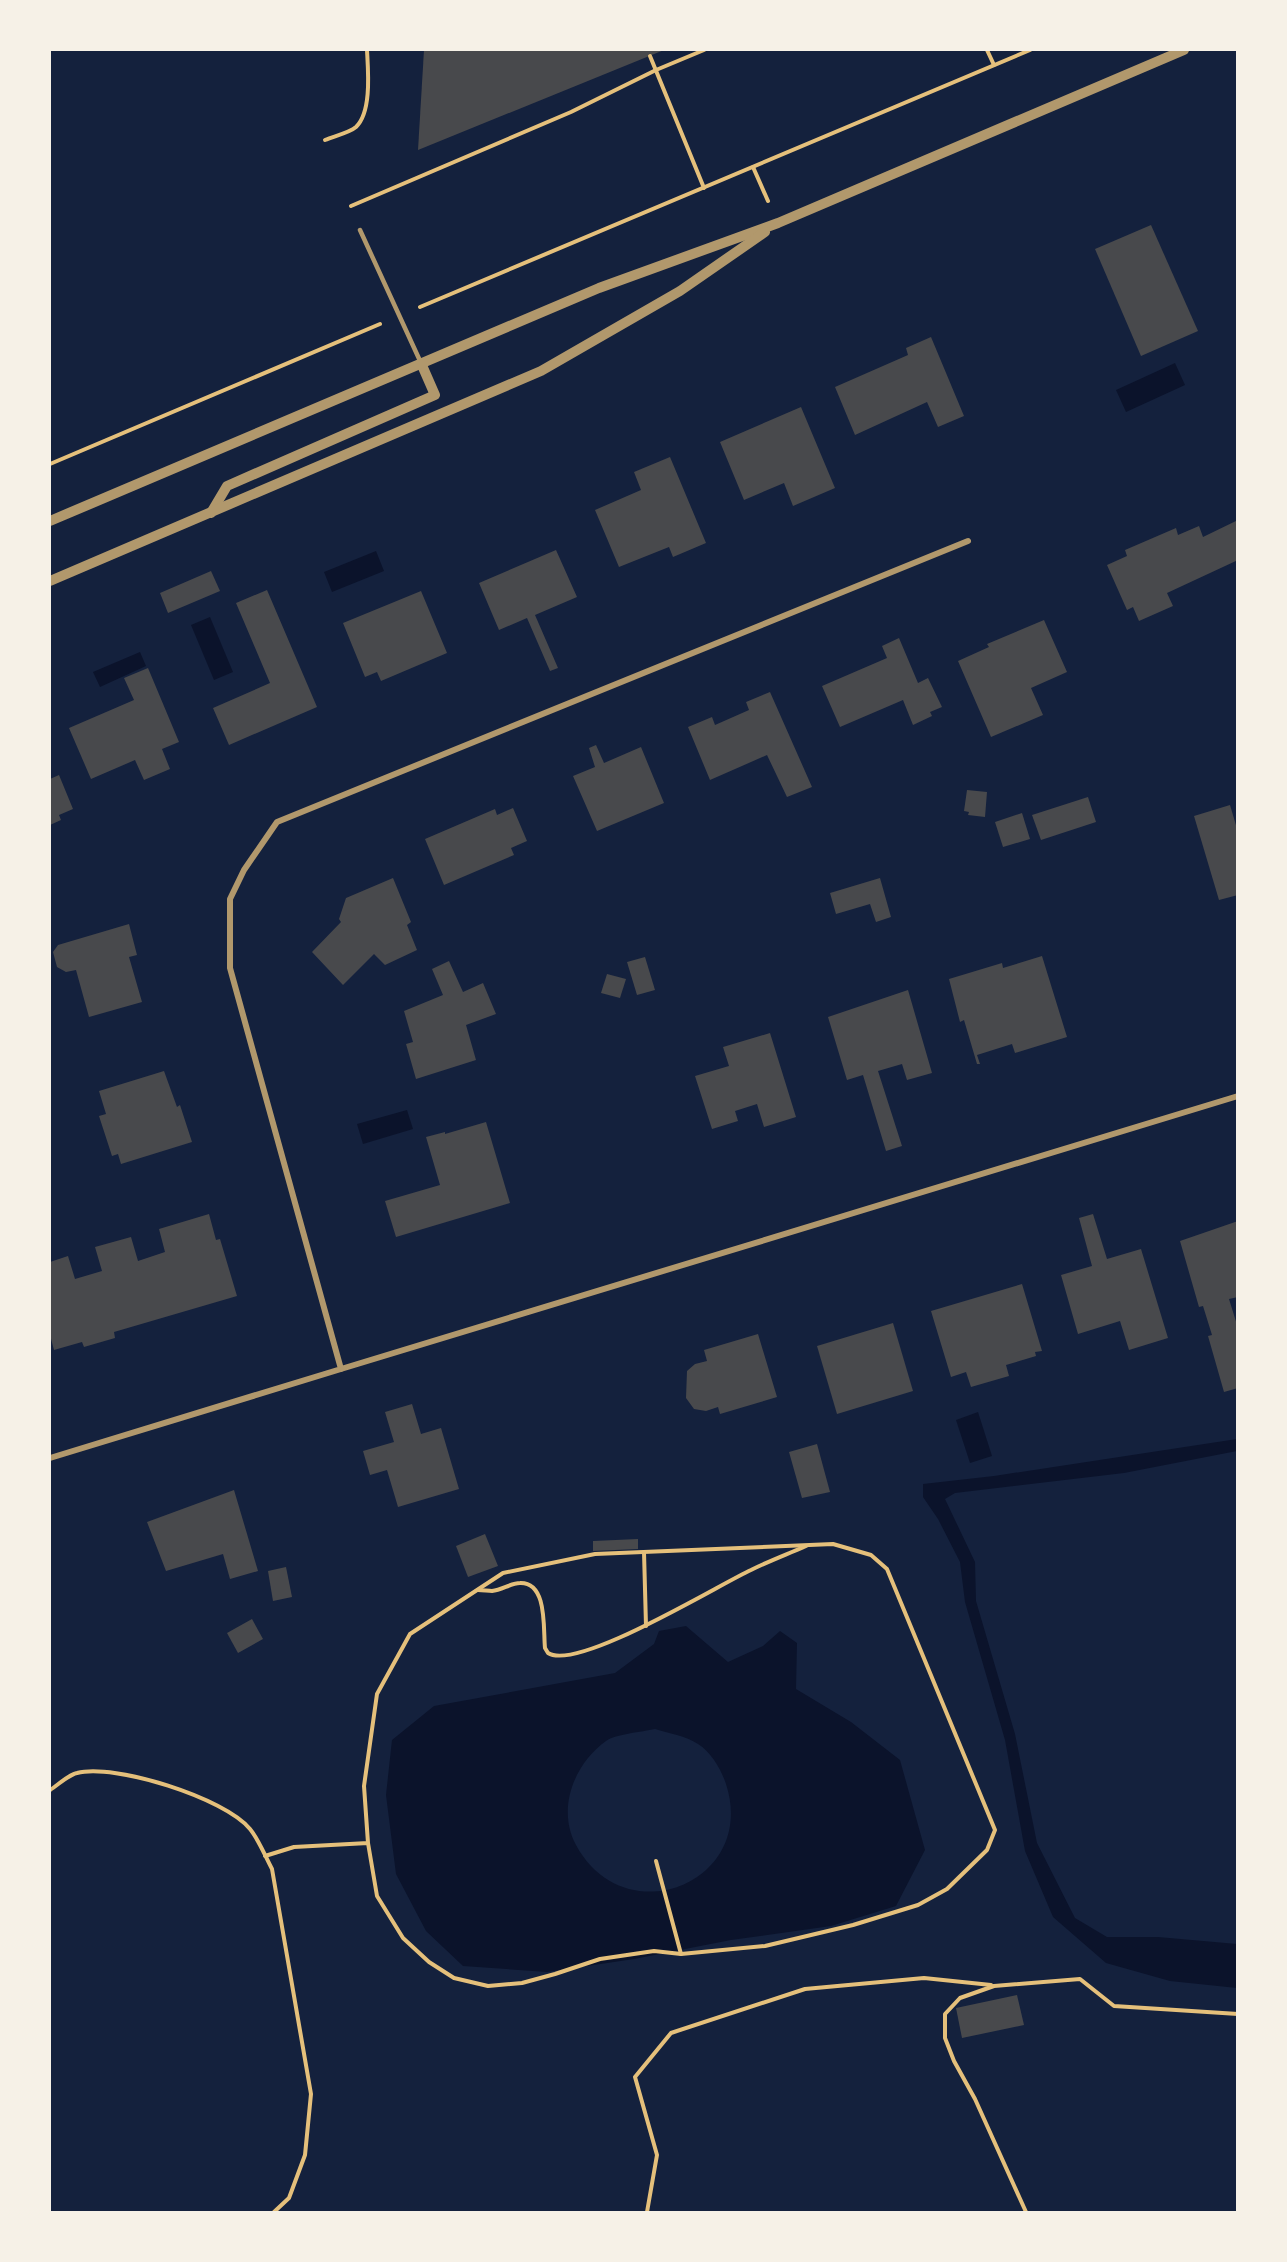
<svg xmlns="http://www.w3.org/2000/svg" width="1287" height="2262" font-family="Literata,serif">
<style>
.water{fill:#0b132b;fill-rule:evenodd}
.building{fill:#48494c}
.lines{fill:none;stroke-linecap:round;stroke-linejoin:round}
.path{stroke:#e5c07b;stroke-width:4}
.service{stroke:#b1986c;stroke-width:4.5}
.minor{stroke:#b1986c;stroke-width:6}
.tertiary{stroke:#b1986c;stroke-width:10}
</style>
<rect width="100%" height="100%" fill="#14213d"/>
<!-- water -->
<g class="water">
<path d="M1175,363L1185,385L1126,412L1116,390Z"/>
<path d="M376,551L384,571L332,592L324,572Z"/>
<path d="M210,617L233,672L214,680L191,625Z"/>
<path d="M140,652L146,666L100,687L93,672Z"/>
<path d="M407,1110L413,1129L363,1144L357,1124Z"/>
<path d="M978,1412L992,1456L970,1463L956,1420Z"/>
<path d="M1237,1439V1451L1124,1473L955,1493L945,1499L975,1562L976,1601L1015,1734L1037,1843L1075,1918L1107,1937H1158L1237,1944V1988L1170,1981L1106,1963L1053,1917L1025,1851L1005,1740L965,1602L960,1562L938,1519L923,1497V1484L994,1476Z"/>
<path d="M686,1626L728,1662L763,1646L780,1631L797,1643L796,1689L851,1722L900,1760L925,1850L896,1906L831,1926L731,1940L634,1959L547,1972L463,1966L426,1931L396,1874L386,1795L392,1740L434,1706L615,1673L654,1644L659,1631ZM655,1729C668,1733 686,1736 698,1744C711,1752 721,1769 726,1784C758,1882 625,1936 576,1845C556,1808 575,1763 606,1741C616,1734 642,1732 655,1729Z"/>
</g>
<!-- building -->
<g class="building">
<path d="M424,50H664L418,150Z"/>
<path d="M1151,225L1198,331L1141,356L1095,249Z"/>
<path d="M931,337L964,416L938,427L927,402L855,435L835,387L908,355L906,348Z"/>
<path d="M801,407L835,488L793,506L784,483L744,500L720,442Z"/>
<path d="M670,457L706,543L673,557L669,547L619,567L595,510L641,490L634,472Z"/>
<path d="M1238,520V560L1167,593L1173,606L1139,621L1133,607L1127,610L1107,565L1127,556L1125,550L1176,528L1178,535L1199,526L1203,537Z"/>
<path d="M556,550L577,597L535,615L558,668L550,671L527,618L499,630L479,583Z"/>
<path d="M211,571L220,591L168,613L160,593Z"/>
<path d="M267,590L317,707L229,745L213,708L270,683L236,603Z"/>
<path d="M421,591L447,653L381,681L377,672L365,677L343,623Z"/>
<path d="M1044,620L1067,672L1031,688L1043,715L991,737L958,661L989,647L987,644Z"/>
<path d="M899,638L918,683L928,678L942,707L930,712L932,716L913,725L903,700L840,727L822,686L887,658L882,646Z"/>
<path d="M148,668L179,742L162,749L170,769L144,780L135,760L91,779L69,728L134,700L124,678Z"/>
<path d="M770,692L812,787L787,797L767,755L710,780L688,727L712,717L715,725L749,710L746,702Z"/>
<path d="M596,745L604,763L641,747L664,803L597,831L573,776L595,767L589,748Z"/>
<path d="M59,775L73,809L59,815L61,820L50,825V779Z"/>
<path d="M967,790L987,792L985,817L968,815L969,812L964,811Z"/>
<path d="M1088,797L1096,822L1041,840L1032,815Z"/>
<path d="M1230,805L1238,832V895L1219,900L1194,816Z"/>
<path d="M513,808L527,841L511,848L514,855L444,885L425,839L495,809L497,815Z"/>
<path d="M1022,813L1030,839L1003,847L995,822Z"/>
<path d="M393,878L411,922L407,925L417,950L385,965L374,954L343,985L312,952L341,922L339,919L346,898Z"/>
<path d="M880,878L891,917L876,922L870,904L836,914L830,893Z"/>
<path d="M129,924L137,955L129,957L142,1002L89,1017L76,970L66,972L57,967L53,952L58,945Z"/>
<path d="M1042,956L1067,1037L1015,1053L1012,1044L977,1055L980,1064H977L964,1020L960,1022L949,979L1002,963L1003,968Z"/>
<path d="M645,957L655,990L637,995L627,962Z"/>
<path d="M449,961L463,992L483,983L496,1014L466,1025L476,1060L416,1079L406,1044L413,1042L404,1011L443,995L432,969Z"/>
<path d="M607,974L626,979L620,998L601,993Z"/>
<path d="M908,990L932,1073L907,1080L902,1064L878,1071L902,1146L886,1151L863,1075L847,1080L828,1017Z"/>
<path d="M770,1033L796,1117L764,1127L757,1104L735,1111L738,1121L712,1129L695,1076L729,1066L723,1047Z"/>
<path d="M164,1071L177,1107L180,1105L192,1142L121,1164L118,1154L112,1156L99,1116L106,1114L99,1091Z"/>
<path d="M486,1122L510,1203L396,1237L385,1201L440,1185L426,1137L445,1132V1134Z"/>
<path d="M209,1214L216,1240L220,1239L237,1296L114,1332L115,1338L84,1347L82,1342L54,1350L50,1335V1262L68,1256L75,1279L102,1271L95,1247L131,1237L138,1261L165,1252L159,1229Z"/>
<path d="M1093,1214L1107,1259L1141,1249L1168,1338L1129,1350L1120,1321L1078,1334L1061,1275L1092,1266L1079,1218Z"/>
<path d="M1238,1221V1297L1229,1299L1238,1328V1388L1224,1392L1208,1336L1212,1335L1203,1306L1199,1307L1180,1241Z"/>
<path d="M1022,1284L1042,1351L1035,1352L1036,1356L1006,1365L1009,1376L971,1387L966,1372L951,1377L931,1311Z"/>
<path d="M893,1323L913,1391L837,1414L817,1346Z"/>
<path d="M758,1334L777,1397L720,1414L718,1407L706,1411L694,1409L686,1398L687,1371L695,1364L707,1361L704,1350Z"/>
<path d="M412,1404L421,1434L441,1428L459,1489L398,1507L387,1470L370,1475L363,1451L394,1442L385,1412Z"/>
<path d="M817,1444L830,1492L802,1498L789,1452Z"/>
<path d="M234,1490L258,1571L230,1579L223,1554L166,1571L147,1522Z"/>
<path d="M485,1534L498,1566L468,1577L456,1546Z"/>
<path d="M638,1539V1549L593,1551V1541Z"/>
<path d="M286,1567L292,1597L273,1601L268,1571Z"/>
<path d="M252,1619L263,1639L238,1653L227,1633Z"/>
<path d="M1017,1995L1024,2025L962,2038L956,2008Z"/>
</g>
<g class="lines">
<!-- path -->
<g class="path">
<path d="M987,50L994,65"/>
<path d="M650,56L704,188"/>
<path d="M325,140C334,136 349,133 356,127C372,112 368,70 367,50"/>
<path d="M753,167L768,201"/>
<path d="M351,206L571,112L656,70L704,50"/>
<path d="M420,307L1030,50"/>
<path d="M50,464L380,324"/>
<path d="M644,1552L646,1626"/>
<path d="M478,1590C483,1590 488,1591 492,1591C502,1590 511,1583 520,1583C548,1582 543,1630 545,1648L548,1653C577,1672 718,1585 751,1570C769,1561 788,1554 806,1546"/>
<path d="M50,1790C58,1785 68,1775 77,1773C114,1763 225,1798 250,1829C259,1840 265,1856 272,1869L311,2094L305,2155L289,2198L274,2212"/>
<path d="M265,1856L294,1847L368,1843L377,1896L403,1938L429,1962L454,1978L488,1986L522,1983L555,1974L600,1959L654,1951L681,1954L765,1946L853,1925L918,1905L947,1889L987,1850L995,1830L887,1569L871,1555L833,1544L595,1554L503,1573L410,1634L377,1694L364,1786L368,1843"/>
<path d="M656,1861L681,1954"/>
<path d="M647,2212L657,2155L635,2077L671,2033L805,1989L924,1978L991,1985"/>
<path d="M1026,2212L975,2099L954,2061L945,2038V2014L960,1998L994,1986L1080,1979L1114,2006L1238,2014"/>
</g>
<!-- service -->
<path class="service" d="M360,230L421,363"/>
<!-- minor -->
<g class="minor">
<path d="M341,1369L1238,1096"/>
<path d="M50,1458L341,1369L230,968V899L244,870L277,822L968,541"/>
</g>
<!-- tertiary -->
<g class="tertiary">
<path d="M211,513L227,486L435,395L421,363"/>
<path d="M50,521L599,288L778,223L1184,50"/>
<path d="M50,581L541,371L680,291L765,232"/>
</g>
</g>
<!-- border -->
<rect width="1287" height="2262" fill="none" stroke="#f6f1e7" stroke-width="102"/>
</svg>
